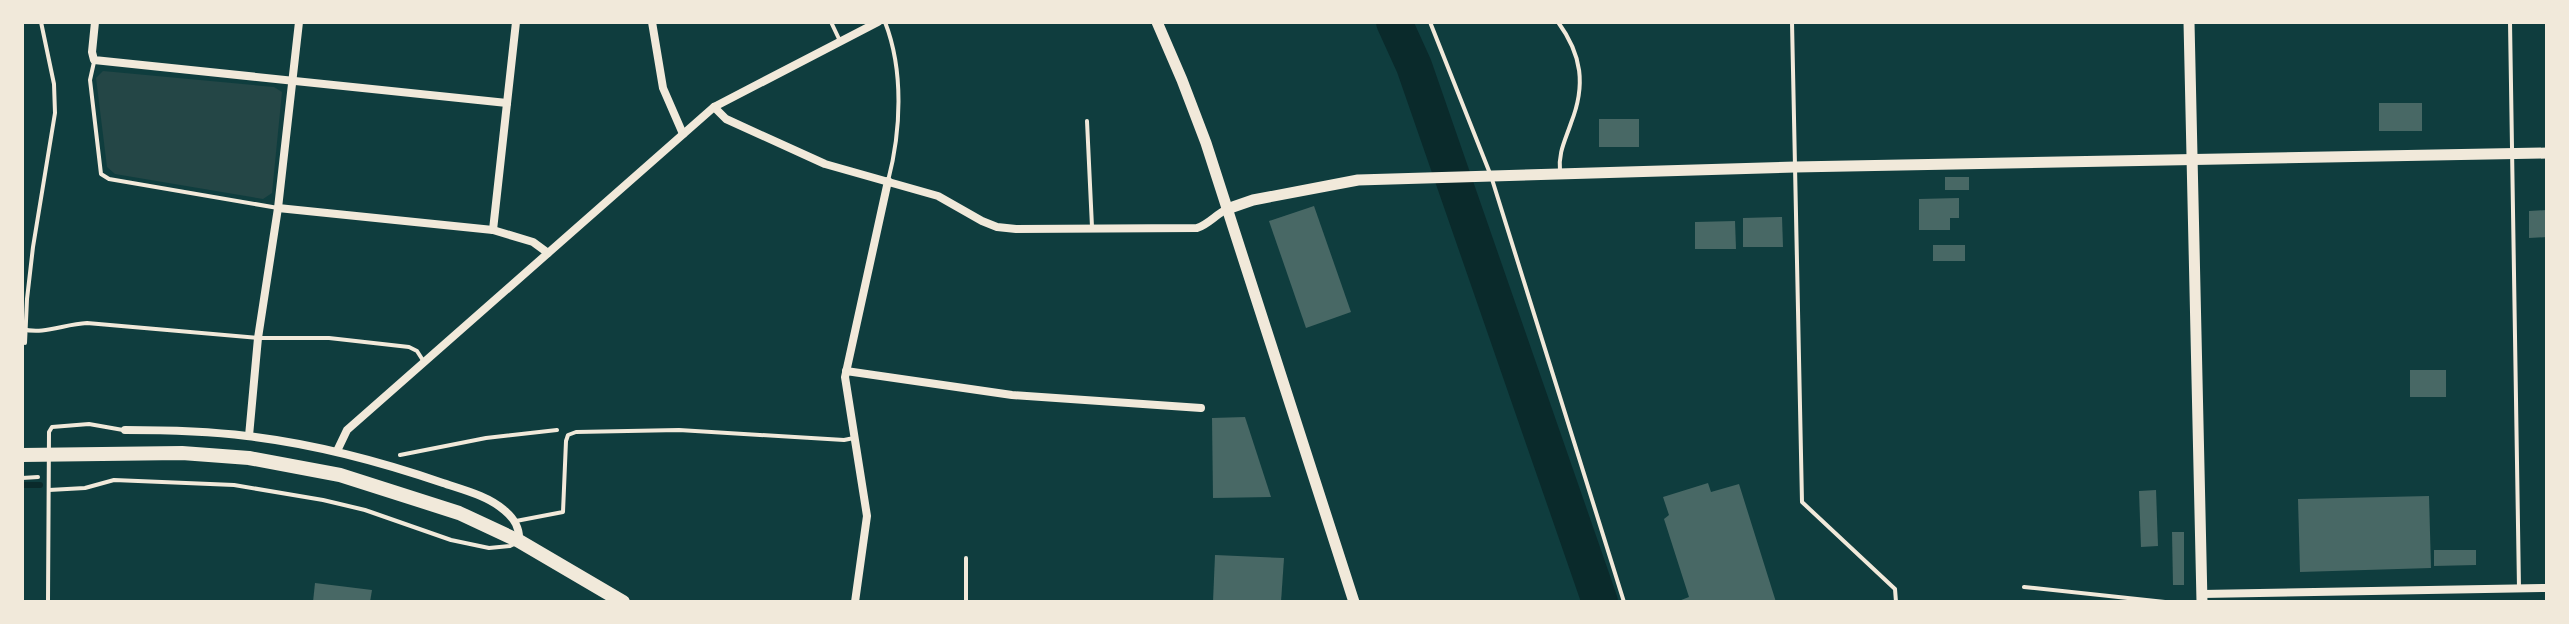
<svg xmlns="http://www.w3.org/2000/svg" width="2569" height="624" font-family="'IBM Plex Sans',sans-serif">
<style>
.green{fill:#244646}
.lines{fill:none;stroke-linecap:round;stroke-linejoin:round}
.stream{stroke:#0a2a2b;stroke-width:6}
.river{stroke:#0a2a2b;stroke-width:36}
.building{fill:#486865}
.path{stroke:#f1e9da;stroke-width:4}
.service{stroke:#f1e9da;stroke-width:4}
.minor{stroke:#f1e9da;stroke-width:8}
.tertiary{stroke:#f1e9da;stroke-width:11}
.primary{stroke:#f1e9da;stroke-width:14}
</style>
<rect width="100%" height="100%" fill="#0f3d3e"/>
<!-- green -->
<path class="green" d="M103,71L274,87L282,92L272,193L263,199L115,174L107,167L96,78Z"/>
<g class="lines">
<!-- stream -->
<path class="stream" d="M22,485H40"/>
<!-- river -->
<path class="river" d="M1394,22L1414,66L1600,602"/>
</g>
<!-- building -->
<g class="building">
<rect x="2379" y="103" width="43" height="28"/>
<rect x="1599" y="119" width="40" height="28"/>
<rect x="1945" y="177" width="24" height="13"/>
<path d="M1959,198V218H1950V230H1919V199Z"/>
<path d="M1314,206L1351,312L1306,328L1269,221Z"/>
<path d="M2547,210V237L2529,238V211Z"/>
<path d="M1782,217L1783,247H1743V218Z"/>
<path d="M1735,221L1736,249H1695V222Z"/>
<rect x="1933" y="245" width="32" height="16"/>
<rect x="2410" y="370" width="36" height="27"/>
<path d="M1245,417L1271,497L1213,498L1212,418Z"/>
<path d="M1708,483L1711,492L1739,484L1776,602H1676L1689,597L1664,519L1669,515L1663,497Z"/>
<path d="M2156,490L2158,546L2141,547L2139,491Z"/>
<path d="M2429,496L2431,568L2300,572L2298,499Z"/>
<path d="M2172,532H2184V585H2173Z"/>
<path d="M2434,550H2476V565L2434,566Z"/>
<path d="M1215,555L1284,558L1281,602H1213Z"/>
<path d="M315,583L372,590L370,602H313Z"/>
</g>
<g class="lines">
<!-- path -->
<g class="path">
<path d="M400,455L486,438L557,430"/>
<path d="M22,478L38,477"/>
</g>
<!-- service -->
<g class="service">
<path d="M831,22L840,41"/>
<path d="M885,22C904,71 901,131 888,181"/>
<path d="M1430,22L1491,176L1624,602"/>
<path d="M1558,22C1582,55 1586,85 1571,123C1565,141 1558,153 1560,172"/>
<path d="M1792,22L1802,502L1895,589L1896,602"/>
<path d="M2510,22L2519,588"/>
<path d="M94,62L90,80L101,174L109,179L278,208"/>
<path d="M1087,121L1092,227"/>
<path d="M22,329C44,335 64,324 87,323L258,338H329L409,347L417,351L424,362"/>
<path d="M25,343L27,299L33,247L55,113L54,84L41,22"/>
<path d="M49,490L85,488L114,480L234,485L323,500L365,510L451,540L489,548L510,546L516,543"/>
<path d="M516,521L563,512L566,441L568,435L576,432L679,430L844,440L854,438"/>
<path d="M966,558V602"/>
<path d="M2024,587L2165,602"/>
<path d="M48,602L49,432L52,427L89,424L123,430"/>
</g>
<!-- minor -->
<g class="minor">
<path d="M95,22L92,52L94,60L507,103"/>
<path d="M652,22L663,88L683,134"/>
<path d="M714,107L726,119L825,164L938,196L982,221L997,227L1016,229L1197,228C1209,224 1215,215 1227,209"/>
<path d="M278,208L493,230L533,242L548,253"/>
<path d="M493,230L516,22"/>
<path d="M846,371L1012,395L1201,408"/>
<path d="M125,430C166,430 207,431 247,436C315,444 379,461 443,483C464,490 488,496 504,510C515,519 520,528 519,541"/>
<path d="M249,436L258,338L278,208L299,22"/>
<path d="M337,451L347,430L714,107L878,22"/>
<path d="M2202,594L2547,588"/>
<path d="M855,602L867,516L845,377L888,181"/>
</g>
<!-- tertiary -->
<g class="tertiary">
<path d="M1157,22L1182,80L1206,143L1354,602"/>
<path d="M2189,22L2202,602"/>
<path d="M1227,209L1253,200L1358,180L1795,167L2547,153"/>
</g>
<!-- primary -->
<path class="primary" d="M22,455L182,453L249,458L340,475L459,513L519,541L623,602"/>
</g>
<!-- border -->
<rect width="2569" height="624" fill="none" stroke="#f1e9da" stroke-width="48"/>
</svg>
